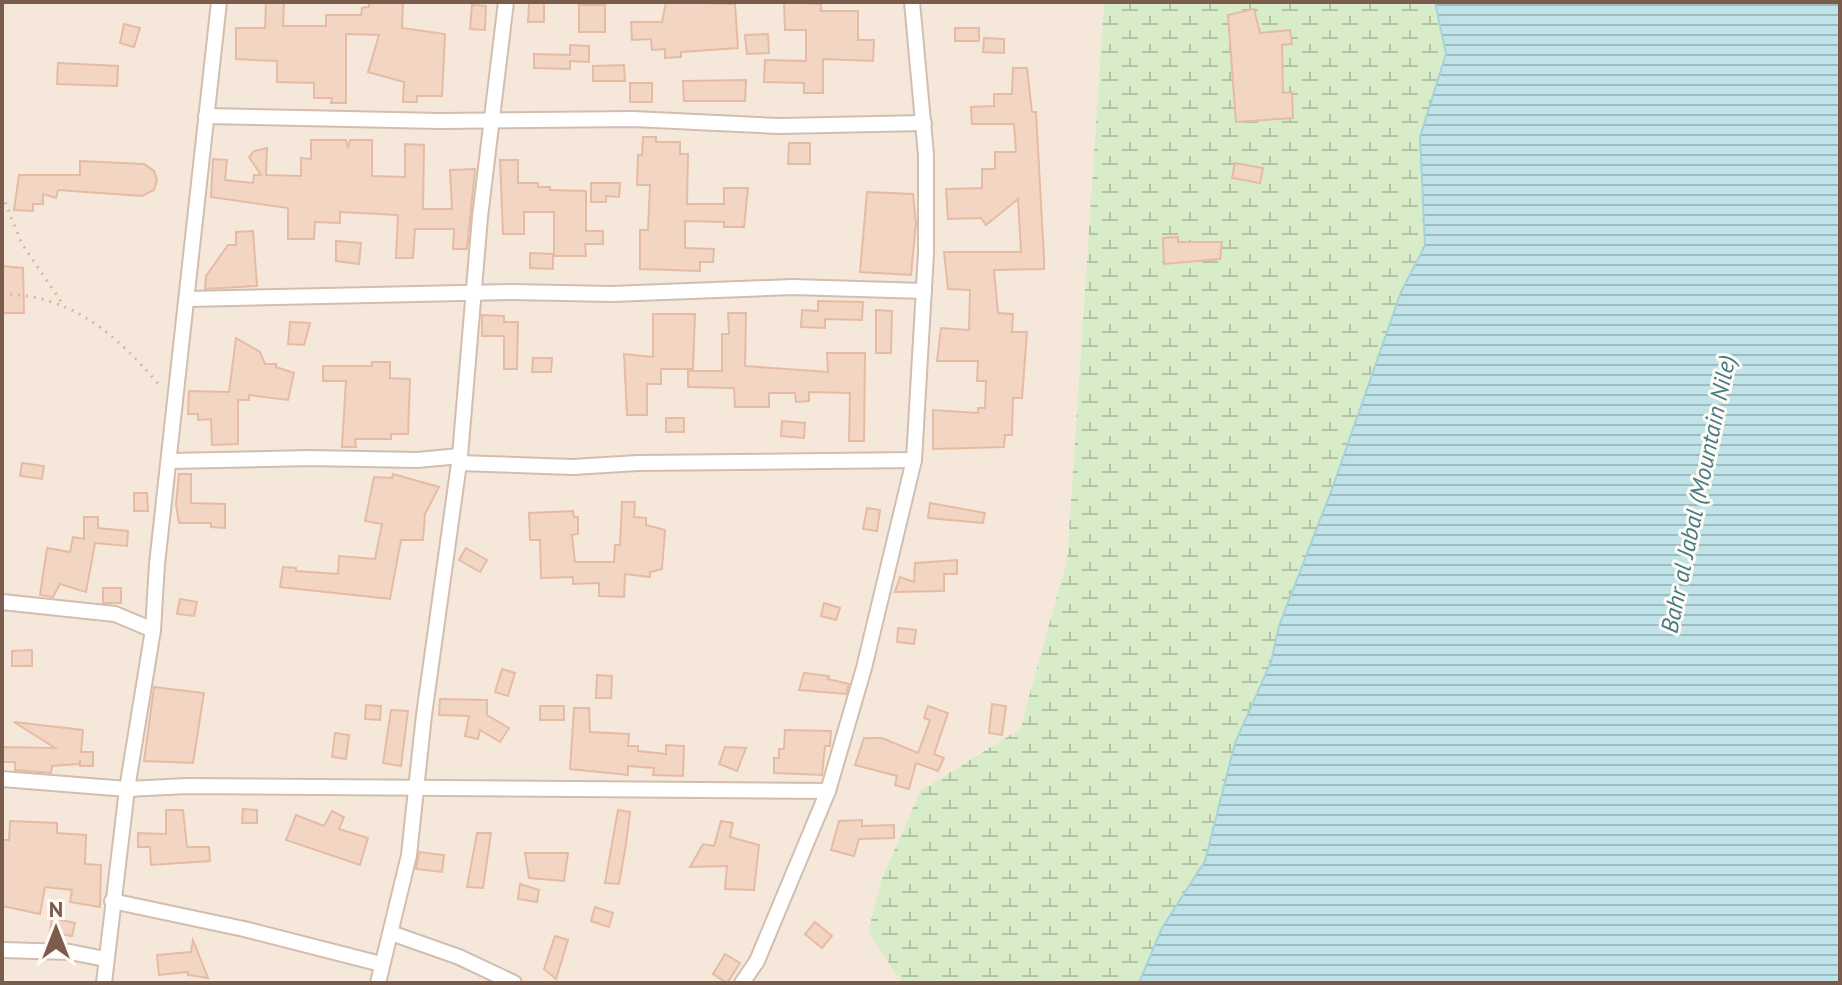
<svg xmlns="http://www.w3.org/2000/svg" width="1842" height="985" font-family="'PT Sans',sans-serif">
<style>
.residential{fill:#f5e8da}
.wetland{fill:url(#wetland-marsh)}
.water{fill:url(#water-rules);stroke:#a5d3da;stroke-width:2}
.building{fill:#f3d5c3;stroke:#e6bba3;stroke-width:2}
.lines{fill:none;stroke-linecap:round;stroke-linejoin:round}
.street-casing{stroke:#d1beb0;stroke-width:18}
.path{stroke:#d9b8a5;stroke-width:3;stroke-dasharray:2 6;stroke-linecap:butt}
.street{stroke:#fff;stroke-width:14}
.labels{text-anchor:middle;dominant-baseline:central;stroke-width:6;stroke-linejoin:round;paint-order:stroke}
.water-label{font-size:24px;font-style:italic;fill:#437c86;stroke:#fffaf3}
</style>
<defs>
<pattern id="wetland-marsh" width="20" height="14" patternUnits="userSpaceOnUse" patternTransform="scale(2)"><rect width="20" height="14" fill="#d8ecc9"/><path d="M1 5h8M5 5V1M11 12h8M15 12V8" fill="none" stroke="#b4c2a5"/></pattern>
<pattern id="water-rules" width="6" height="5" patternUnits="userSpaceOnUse" patternTransform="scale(2)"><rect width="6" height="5" fill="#bfe3e8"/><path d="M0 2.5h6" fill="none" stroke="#a0bbbe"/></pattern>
</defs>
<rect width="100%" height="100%" fill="#fdf6ec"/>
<!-- residential -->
<path class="residential" d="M2,2H1104L1067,560L1020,729L920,791L881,881L868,932L902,983H2Z"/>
<!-- wetland -->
<path class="wetland" d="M1104,2H1435L1446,54L1420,137L1425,246L1401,292L1332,489L1279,625L1271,662L1235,743L1205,861L1162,928L1139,983H902L868,932L881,881L920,791L1020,729L1067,560Z"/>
<!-- water -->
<path class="water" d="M1435,2H1840V983H1139L1162,928L1205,861L1235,743L1271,662L1279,626L1332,489L1401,292L1425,246L1420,137L1446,54Z"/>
<!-- building -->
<g class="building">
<path d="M266,2H284L283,26H326V15H361L362,8L369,7V2H403L402,28L445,34L442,96H417V102H403L404,82L368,72L379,35L346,34V103H331L332,98H314V83L277,82V61L236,59V28H265Z"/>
<path d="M529,2H544V22H528Z"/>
<path d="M666,2L735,4L738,48L681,52V57L665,58V49L652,50L651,39L632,40L631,22H662Z"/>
<path d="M784,2L821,4V11H858V40H874L873,61L823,59V93H804V83L764,82L765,60L806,61V30H785Z"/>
<path d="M472,5L486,6L485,30L470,29Z"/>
<rect x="579" y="5" width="26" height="27"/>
<path d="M1254,9L1260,33L1290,30L1292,44L1282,45L1283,93L1292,92L1293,118L1236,122L1228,15Z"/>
<path d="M124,24L140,28L134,47L120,43Z"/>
<rect x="955" y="28" width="24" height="13"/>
<path d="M768,34L769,53L747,54L745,35Z"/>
<path d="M984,38L1004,39V53L983,52Z"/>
<path d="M570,45L589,46V62L570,61V69L534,68V54L570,55Z"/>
<path d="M58,63L118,66L117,86L57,84Z"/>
<path d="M624,65L625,81H593V66Z"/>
<path d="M1013,68H1027L1032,112H1036L1044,258V269L994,270L998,313L1013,314L1012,332H1027L1022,398H1013L1012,435H1005L1004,447L933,449V410L978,413V408H985L986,381H977L978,361H937L941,328L969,330L970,290L948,289L944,252H1021L1018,199L986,225L981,218L948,219L946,189L982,188V169H995V152H1016L1014,124H972L971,107L994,106V94H1012Z"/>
<path d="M746,80L745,101H684L683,81Z"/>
<rect x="630" y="83" width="22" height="19"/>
<path d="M643,137H656V142H680V154H688L687,204H724V188H748L744,227H724V222L685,221V248L714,249L713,262H700V271L640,269V230H648L650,185H637L638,155H642Z"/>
<path d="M311,140H346L348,148L350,140H372V176L405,177V144L424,145L423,209H452L450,170L475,169L467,249H453L454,229H415L413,258H396L398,215L340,212V223L315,222L314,239H288V208L211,197L213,159L227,160L225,180L253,183L254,175H261L249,157L254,151L267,148L266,175L301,176V158L311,159Z"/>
<path d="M789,143H810V164H788Z"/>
<path d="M500,160H518V183H538V187H550V190L586,191V231H603V244H585L586,256H554V212H524V234H503Z"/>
<path d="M80,161L144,164L154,171L157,180L154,190L142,196L58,190L56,198L43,194V204H33V211L14,210L19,175H80Z"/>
<path d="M1235,163L1263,168L1260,183L1232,178Z"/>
<path d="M591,183H620L619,197L606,196V202H591Z"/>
<path d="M867,192L913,194L916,223L911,275L860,272Z"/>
<path d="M253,231L257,286L205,289L206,276L228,245H236V232Z"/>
<path d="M1178,237V242H1222L1220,259L1164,264L1163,238Z"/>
<path d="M336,241L361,243L359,264L336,261Z"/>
<path d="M530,253L553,254V269L530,268Z"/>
<path d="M2,266L23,268L24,313H2Z"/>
<path d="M818,301L863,302L862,320L825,319V328L801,327L802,310L818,311Z"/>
<path d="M876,310L892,311L891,353H876Z"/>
<path d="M728,313H746L745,366L828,372L827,353H865L864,441H849L850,393L809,392V401L796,402L795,393H769V407H735L734,388L688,387V371H722V334H729Z"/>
<path d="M653,314H695L693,369H661V384H647V415H627L624,354L653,357Z"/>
<path d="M482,315L504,316V322H518L517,369H504V336H482Z"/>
<path d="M290,322L310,323L304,345L288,344Z"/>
<path d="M236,338L260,352L265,364H276V367L294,373L288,400L249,395V400H238V444L212,445L211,419L198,420V414H188L189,391L229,392Z"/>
<path d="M533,358H552L551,372H532Z"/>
<path d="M372,362H390V378L410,379L408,434H391V439H355L356,447H342L346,381H323V366H372Z"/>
<rect x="666" y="418" width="18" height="14"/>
<path d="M782,421L805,423L804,438L781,436Z"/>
<path d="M22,463L44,466L42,479L20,476Z"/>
<path d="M179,474H191V503L225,504V528L211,527V523H179L176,504Z"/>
<path d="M393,474L439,487L425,514L423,540H401L390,599L280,587L283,567L296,568V571L338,574L339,556L375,559L382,524L365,521L374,477L392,478Z"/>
<path d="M134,493H147L148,511H134Z"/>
<path d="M622,502H635L634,517L646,518V525L665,530L662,569L650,572V577L625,574L624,597L599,596V583L573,584V577L541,578L540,540H530L529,513L573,511L574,517H578V534L572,535L575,562H614L615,545H620Z"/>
<path d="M930,503L985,513L983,523L928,518Z"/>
<path d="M867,508L880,510L877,531L863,529Z"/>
<path d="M84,517H98V528L128,531L127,546L95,543L86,592L60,584L53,597L40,595L47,548L70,552L73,537L84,539Z"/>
<path d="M466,548L487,560L480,572L459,560Z"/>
<path d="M957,560V574H944V591L895,592L900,577L914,582L915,563Z"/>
<rect x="103" y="588" width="18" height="15"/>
<path d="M180,599L197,602L194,616L177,614Z"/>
<path d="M824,603L840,608L836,620L821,616Z"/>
<path d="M898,628L916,630L914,644L897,642Z"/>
<path d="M32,650V666H12V651Z"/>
<path d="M502,669L515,673L508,696L495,692Z"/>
<path d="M804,673L829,676L828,679L849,684L846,694L799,690Z"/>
<path d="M597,675L612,676L611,698H596Z"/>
<path d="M154,687L204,693L193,763L144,761Z"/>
<path d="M440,699L487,700V715L509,728L500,742L480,730L478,739L465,736L469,716L439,715Z"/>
<path d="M992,704L1006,706L1002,735L989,733Z"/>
<path d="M366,705L381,706L380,720L365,719Z"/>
<rect x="540" y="706" width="24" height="14"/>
<path d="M928,706L948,713L934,754L944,758L938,771L916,763L909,789L895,785L897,776L855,765L864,738H882L918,753L930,720L924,718Z"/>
<path d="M574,708H589L590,732L629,734L628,746H638V751L666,754V745L684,746L683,776L653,775L654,768L628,766V775L570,769Z"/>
<path d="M391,710L408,711L401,766L383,763Z"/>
<path d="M14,722L83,730L81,752H93V766H80V760L79,764L52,766L51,773L15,770V762H2V747L55,748Z"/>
<path d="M785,730L831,731L830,746H825L822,775L774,773V758H779V749H784Z"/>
<path d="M335,733L349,735L346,759L332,757Z"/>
<path d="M725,747L746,748L737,771L719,764Z"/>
<path d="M243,809L257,810V823H242Z"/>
<path d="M166,810H183L187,847H209L210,861L151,865L150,847H138V833L166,834Z"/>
<path d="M618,810L630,812L626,844L619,884L605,883Z"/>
<path d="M332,811L344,817L339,829L368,838L360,865L286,840L296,815L324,826Z"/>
<path d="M862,820V826L894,825V838L859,839L854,856L831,850L839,821Z"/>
<path d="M10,821L57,823V833L86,835L85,864L101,865L100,907L70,902L72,890L45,887L40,914L2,906V840H9Z"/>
<path d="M721,821L733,823L730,837L759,845L754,890L725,889L727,866L690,867L703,844L714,846Z"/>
<path d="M477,833H491L483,888L467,887Z"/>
<path d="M419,852L444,855L442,872L416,869Z"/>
<path d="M525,853H568L564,881L529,878Z"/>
<path d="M520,884L539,890L537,902L518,899Z"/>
<path d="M595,907L613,913L609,927L591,921Z"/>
<path d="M52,918L75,923L72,936L50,932Z"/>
<path d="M815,922L832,936L822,948L805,934Z"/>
<path d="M555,936L568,940L556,979L544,969Z"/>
<path d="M193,940L208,978L188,975V972L159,975L157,955L191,952Z"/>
<path d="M725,954L740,963L727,983L713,974Z"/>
</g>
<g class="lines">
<!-- street casing -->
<g class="street-casing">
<g id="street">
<path d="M206,116L440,121L633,119L779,126L924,123"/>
<path d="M187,299L512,292L612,294L793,287L924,291"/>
<path d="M169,461L309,458L417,460L460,456"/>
<path d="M459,463L573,467L638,463L914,460"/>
<path d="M2,602L115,614L153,630"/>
<path d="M2,779L127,789L187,786L828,791"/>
<path d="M112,901L244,929L381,964"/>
<path d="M391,933L459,957L514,983"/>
<path d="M2,950L70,952L105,959"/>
<path d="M104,983L127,789L153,630L157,564L219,2"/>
<path d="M378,983L409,855L424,715L460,456L480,217L506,2"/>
<path d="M742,983L757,961L828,791L864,668L914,460L926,253V155L912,2"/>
</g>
</g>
<!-- path -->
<g class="path">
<path d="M2,195L22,244L62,303"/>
<path d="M2,294C72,295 116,334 160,386"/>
</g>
<!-- street -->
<use href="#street" class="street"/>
</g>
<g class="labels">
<!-- water labels -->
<g class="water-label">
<text transform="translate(1698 494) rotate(-78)">Bahr al Jabal (Mountain Nile)</text>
</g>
</g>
<!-- border -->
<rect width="1842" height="985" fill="none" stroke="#7a5c4d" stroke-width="8"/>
<!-- north arrow -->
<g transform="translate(56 929)" stroke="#fffaf3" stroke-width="6" paint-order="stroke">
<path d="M0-6L14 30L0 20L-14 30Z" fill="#7a5c4d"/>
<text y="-12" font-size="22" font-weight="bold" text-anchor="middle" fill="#7a5c4d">N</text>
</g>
</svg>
